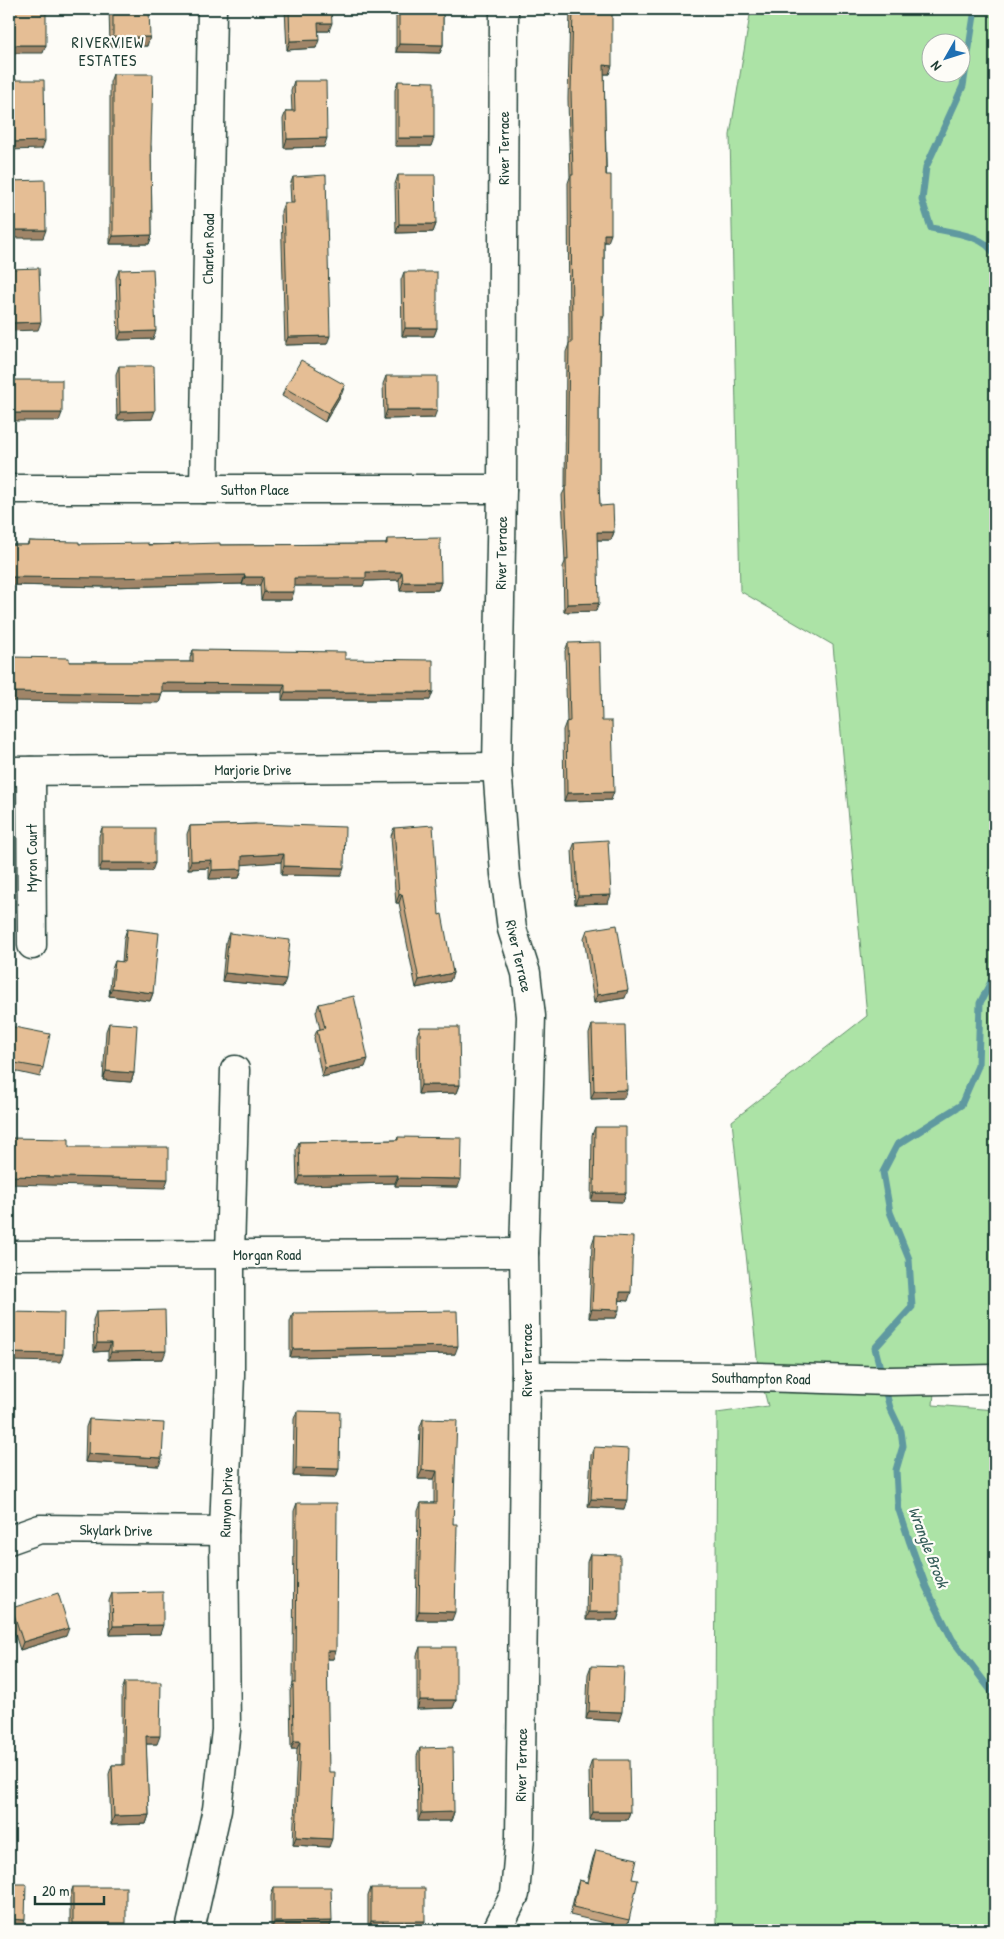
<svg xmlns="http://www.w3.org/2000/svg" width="1004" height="1939" font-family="'Patrick Hand',sans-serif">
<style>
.green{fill:#ace3a6;stroke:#66906d;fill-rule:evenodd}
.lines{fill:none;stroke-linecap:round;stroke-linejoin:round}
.stream{stroke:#5f99a0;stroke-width:7}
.minor-casing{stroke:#1f3d34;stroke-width:31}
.minor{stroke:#fdfcf7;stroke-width:28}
.wall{fill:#c5a380;stroke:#1f3d34}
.shaded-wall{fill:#a08568;stroke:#1f3d34}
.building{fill:#e5be95;stroke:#1f3d34}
.labels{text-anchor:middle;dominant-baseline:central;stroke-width:4.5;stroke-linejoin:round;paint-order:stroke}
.street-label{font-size:15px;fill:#1f3d34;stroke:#fdfcf7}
.neighbourhood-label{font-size:16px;letter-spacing:1px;fill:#1f3d34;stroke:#fdfcf7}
.water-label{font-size:16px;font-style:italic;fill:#345c58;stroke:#fdfcf7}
</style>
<rect width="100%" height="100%" fill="#fdfcf7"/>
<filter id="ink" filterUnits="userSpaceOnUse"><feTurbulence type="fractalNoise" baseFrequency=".02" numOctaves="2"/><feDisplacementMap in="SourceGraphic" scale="10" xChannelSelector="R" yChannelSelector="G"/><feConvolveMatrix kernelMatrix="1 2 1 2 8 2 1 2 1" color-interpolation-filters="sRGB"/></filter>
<g filter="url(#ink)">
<!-- green -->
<path class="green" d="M751,9H995V1366L936,1367L933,1405L995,1410V1930H716L715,1713L717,1413L768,1406L758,1367L732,1121L867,1016L833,645L740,591L730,135ZM932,42H962V72H932Z"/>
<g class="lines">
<!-- stream -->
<g class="stream">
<path d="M975,9L963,86L926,167L922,200L931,228C950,232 987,235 995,256"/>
<path d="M880,1368L875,1348L912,1307L909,1259L890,1212L883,1172L897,1145L961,1105L978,1066L980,1003L995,974"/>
<path d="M886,1393L890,1408L901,1431L903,1446L896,1470L898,1507L909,1540L926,1587L952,1639L995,1696"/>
</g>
<!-- minor casing -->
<g class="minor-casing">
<g id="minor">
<path d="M9,489H502"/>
<path d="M204,489L212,9"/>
<path d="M9,771L497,767"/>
<path d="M31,771L32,945"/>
<path d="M9,1255L524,1253"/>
<path d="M526,1376L759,1377L890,1381L995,1379"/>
<path d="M9,1540L40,1529L224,1531"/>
<path d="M190,1930L217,1809L226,1730L224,1531L230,1375V1254L235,1070"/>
<path d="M497,1930L515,1894L520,1837L526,1376L524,1253L531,1016L526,973L512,929L505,874L497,767L502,489L504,9"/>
</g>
</g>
<!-- minor -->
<use href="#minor" class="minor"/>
</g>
<!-- wall -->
<g class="wall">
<path d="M109,9H149L147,46H110Z"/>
<path d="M285,9H331L329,31H318L316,48L287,50Z"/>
<path d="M396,9H443V45L440,53L396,52Z"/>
<path d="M570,9H612L609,74H604L608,242H604V316L601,324L599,408V486L600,506L614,532L611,540H597L596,611L564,612L563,567L565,562L562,495L565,489L566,352L569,344L568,183L570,177L568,99Z"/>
<path d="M113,74L151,146L152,235L149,244H110V82Z"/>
<path d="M294,81L324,147L284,148L283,119L286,111H292L291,90Z"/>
<path d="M398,81L431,146H395V90Z"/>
<path d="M398,175L436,224L433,232L396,233L395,184Z"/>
<path d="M293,177L327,344L285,345L281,211L284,203H291L290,185Z"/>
<path d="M119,270L153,339L118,340L116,278Z"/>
<path d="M404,272L437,328L434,336H402L401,280Z"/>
<path d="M119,366L152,419L117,420L116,374Z"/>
<path d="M386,376L434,418L384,419L383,384Z"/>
<path d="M285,388L342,393L325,422L282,396Z"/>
<path d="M387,539L441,582L438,590L400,591L399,580L365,581L363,586H294L291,600H261L260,585H242V584L106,587L9,585V545H27L29,541L79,544L220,545L386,544Z"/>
<path d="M568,643L602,721L611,800L564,801L563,730L566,722H567L565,651Z"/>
<path d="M193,650L345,659L430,700H282V692H162L159,703L69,662H190V658Z"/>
<path d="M256,824L341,876L281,875V862L242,864L239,878L209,879V868L188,869L187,834L190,826Z"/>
<path d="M102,828L152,871H99V836Z"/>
<path d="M394,828L439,915L453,973L450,981L416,988L399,903H396L391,836Z"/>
<path d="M575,842L608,903L575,904L572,850Z"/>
<path d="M127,929L153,993L150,1001L109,996L112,969L115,961L122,962L124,938Z"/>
<path d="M587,930L625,998L594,1003L584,938Z"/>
<path d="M229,933L283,987L222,981L226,941Z"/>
<path d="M319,1004L365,1067L322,1077L314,1038L317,1030L320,1029L316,1012Z"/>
<path d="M109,1023L134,1073L131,1082L103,1080L106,1031Z"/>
<path d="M592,1025L624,1098L591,1099L589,1034Z"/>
<path d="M9,1026L43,1068L40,1077L9,1070Z"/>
<path d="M420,1027L460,1085L457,1093L418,1094L417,1035Z"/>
<path d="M595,1127L626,1193L623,1202L591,1201L592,1135Z"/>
<path d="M398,1137L458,1187L395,1186V1183L297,1185L296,1150L299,1142L397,1140Z"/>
<path d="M595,1235L628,1301L620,1300L616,1318H589L592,1244Z"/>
<path d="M96,1312L163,1359L108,1360V1351L94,1352L93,1320Z"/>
<path d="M293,1313L455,1354L290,1357V1322Z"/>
<path d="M297,1411L339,1469L336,1477L293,1476L294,1419Z"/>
<path d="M89,1419L159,1466L85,1462L86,1427Z"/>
<path d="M423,1419L453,1524L452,1620H416L418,1511L421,1503H434V1479H418L420,1427Z"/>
<path d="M594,1447L624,1509L588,1507L591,1455Z"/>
<path d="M297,1503L333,1659H327L329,1847L293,1845L297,1749H291L290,1691L293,1684L294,1511Z"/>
<path d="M590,1554L620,1612L617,1620H586L587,1562Z"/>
<path d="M112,1593L160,1634L110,1635L109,1601Z"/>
<path d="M12,1608L66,1636L20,1650L9,1616Z"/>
<path d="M420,1647L456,1700L453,1708L417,1709V1655Z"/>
<path d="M591,1666L619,1721L586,1719L588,1674Z"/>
<path d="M125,1682L157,1744H146L149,1815L146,1824L111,1825L109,1774L112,1765H122V1690Z"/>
<path d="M420,1748L454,1812L451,1821H418L417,1756Z"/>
<path d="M592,1760L630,1812L627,1820H590L589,1769Z"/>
<path d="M596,1850L632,1879L629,1920L626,1928L570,1915L576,1889L579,1880L587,1882L593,1858Z"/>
<path d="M73,1887L123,1930H70V1895Z"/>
<path d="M274,1887L332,1921L329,1929L271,1930V1896Z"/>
<path d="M371,1888L422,1929H368V1896Z"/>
</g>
<!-- shaded-wall -->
<g class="shaded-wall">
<path d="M318,23H332L329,31H315Z"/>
<path d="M113,37H150L147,46H110Z"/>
<path d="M319,40L316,48L287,50L290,41Z"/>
<path d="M399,44L443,45L440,53L396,52Z"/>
<path d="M9,45H46L43,53H9Z"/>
<path d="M604,65L612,66L609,74H601Z"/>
<path d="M327,138L324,147L284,148L287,139Z"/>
<path d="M398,138H434L431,146H395Z"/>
<path d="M45,141L42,149L9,150V142Z"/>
<path d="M399,224H436L433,232L396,233Z"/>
<path d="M9,230H46L43,238H9Z"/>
<path d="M604,234H611L608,242H601Z"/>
<path d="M152,235L149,244H110L113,236Z"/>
<path d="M41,322L38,330L9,331V323Z"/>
<path d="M405,328H437L434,336H402Z"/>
<path d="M156,331L153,339L118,340L121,332Z"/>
<path d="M330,336L327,344L285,345L288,337Z"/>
<path d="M345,385L342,393L325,422L328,413Z"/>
<path d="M387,410H437L434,418L384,419Z"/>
<path d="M155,411L152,419L117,420L120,412Z"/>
<path d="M9,413H62L59,421H9Z"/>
<path d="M597,532H614L611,540H594Z"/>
<path d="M366,572H402L399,580L365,581L363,586H291L294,578Z"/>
<path d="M245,575L242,584L106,587L9,585V577Z"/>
<path d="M245,577H263L260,585H242Z"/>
<path d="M403,582H441L438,590L400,591Z"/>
<path d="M264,592H294L291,600H261Z"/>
<path d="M599,603L596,611L564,612L567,604Z"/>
<path d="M162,683L285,684L282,692H159Z"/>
<path d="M9,692L162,694L159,703L9,701Z"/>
<path d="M285,692H433L430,700H282Z"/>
<path d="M614,792L611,800L564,801L567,793Z"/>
<path d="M284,854L281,862L239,865L242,856Z"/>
<path d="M212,860L209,868L188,869L191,861Z"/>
<path d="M102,863H155L152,871H99Z"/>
<path d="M284,866L344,868L341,876L281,875Z"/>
<path d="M242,869L239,878L209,879L212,870Z"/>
<path d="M402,894L399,903H396L399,895Z"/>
<path d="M611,895L608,903L575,904L578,896Z"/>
<path d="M225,973L286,979L283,987L222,981Z"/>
<path d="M453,973L450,981L416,988L419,980Z"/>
<path d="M112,988L153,993L150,1001L109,996Z"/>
<path d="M628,990L625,998L594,1003L597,995Z"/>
<path d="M368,1059L365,1067L322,1077L325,1068Z"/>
<path d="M106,1071L134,1073L131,1082L103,1080Z"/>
<path d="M421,1085H460L457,1093L418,1094Z"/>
<path d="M627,1090L624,1098L591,1099L594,1091Z"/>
<path d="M398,1175L395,1183L297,1185L300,1176Z"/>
<path d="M9,1176L168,1179L165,1188L9,1184Z"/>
<path d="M398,1178L461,1179L458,1187L395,1186Z"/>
<path d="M594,1193H626L623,1202L591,1201Z"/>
<path d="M620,1292H631L628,1301L617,1300Z"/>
<path d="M592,1309L619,1310L616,1318H589Z"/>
<path d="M97,1343H111L108,1351L94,1352Z"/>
<path d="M458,1346L455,1354L290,1357L293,1349Z"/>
<path d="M166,1351L163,1359L108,1360L111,1352Z"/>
<path d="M9,1353L63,1354L60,1362L9,1361Z"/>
<path d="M88,1454L162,1458L159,1466L85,1462Z"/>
<path d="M296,1468L339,1469L336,1477L293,1476Z"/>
<path d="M422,1470L437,1471L434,1479H418Z"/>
<path d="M591,1499L627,1500L624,1509L588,1507Z"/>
<path d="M419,1611L455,1612L452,1620H416Z"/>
<path d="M589,1612H620L617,1620H586Z"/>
<path d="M163,1625L160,1634L110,1635L113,1626Z"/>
<path d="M69,1628L66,1636L20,1650L23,1642Z"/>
<path d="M327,1651H336L333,1659H324Z"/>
<path d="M420,1700H456L453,1708L417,1709Z"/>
<path d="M589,1711L622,1712L619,1721L586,1719Z"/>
<path d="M146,1736H160L157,1744H143Z"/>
<path d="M294,1741H300L297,1749H291Z"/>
<path d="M454,1812L451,1821H418L421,1813Z"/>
<path d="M593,1812H630L627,1820H590Z"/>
<path d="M149,1815L146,1824L111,1825L114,1816Z"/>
<path d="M296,1837L332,1839L329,1847L293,1845Z"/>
<path d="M9,1919L25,1920L22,1928H9Z"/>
<path d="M332,1921L329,1929L271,1930L274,1922Z"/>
<path d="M371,1921H425L422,1929H368Z"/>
<path d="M73,1923H126L123,1930H70Z"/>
</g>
<!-- building -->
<g class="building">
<rect x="9" y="9" width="37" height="36"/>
<path d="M113,9H149L150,37H113Z"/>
<path d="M289,9H331L332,23H318L319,40L290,41Z"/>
<path d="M399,9H443V45L399,44Z"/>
<path d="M573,9H612V66L604,65L606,175H611V234H604V316H601L599,408V486L600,506L613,505L614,532H597L599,603L567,604L566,559H568L565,487H567L569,343H572L571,175H573L571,91Z"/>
<path d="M113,74H153L151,146L152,235L113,236Z"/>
<path d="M9,80H44L45,141L9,142Z"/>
<path d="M294,81H326L327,138L287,139L286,111H295Z"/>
<path d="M398,81L434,82V138H398Z"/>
<path d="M326,175L330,336L288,337L284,203H294L293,177Z"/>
<path d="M398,175H435L436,224H399Z"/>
<path d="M45,180L46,230H9V181Z"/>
<path d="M39,268L41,322L9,323V269Z"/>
<path d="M153,269L156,331L121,332L119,270Z"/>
<path d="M404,272H437V328H405Z"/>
<path d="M301,360L345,385L328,413L285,388Z"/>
<path d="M119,366H154L155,411L120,412Z"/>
<path d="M386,376H437V410H387Z"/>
<rect x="9" y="380" width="53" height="33"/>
<path d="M440,538L441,582H403L402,572H366V578H294V592H264L263,577H245V575L109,578L9,577V545H28L29,541L79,542V544L148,543V545L220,543V545L387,544V539Z"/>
<path d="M600,642L602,721H612L614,792L567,793L566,722L570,721L568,643Z"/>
<path d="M193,650L345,652V659L433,660V692H285V684L162,683V694L9,692V657L69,658V662H193Z"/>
<path d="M256,824L345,827L344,868L284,866V854L242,856V869L212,870V860L191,861L190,826Z"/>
<path d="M433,825L439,915L442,914L453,973L419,980L402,894L399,895L394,828Z"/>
<rect x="102" y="828" width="53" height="35"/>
<path d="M608,840L611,895L578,896L575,842Z"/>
<path d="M617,925L628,990L597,995L587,930Z"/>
<path d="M127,929L159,933L153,993L112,988L115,961L124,962Z"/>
<path d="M229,933L290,940L286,979L225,973Z"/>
<path d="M354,996L368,1059L325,1068L317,1030L325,1028L319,1004Z"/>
<path d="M109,1023L137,1025L134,1073L106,1071Z"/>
<path d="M592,1025H625L627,1090L594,1091Z"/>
<path d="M9,1026L50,1034L43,1068L9,1062Z"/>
<path d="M420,1027H459L460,1085H421Z"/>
<path d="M595,1127H626V1193H594Z"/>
<path d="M398,1137L462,1138L461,1179L398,1178V1175L300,1176L299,1142L398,1140Z"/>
<path d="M9,1138L69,1139V1147H168V1179L9,1176Z"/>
<path d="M595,1235L633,1237L631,1292H620L619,1310L592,1309Z"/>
<path d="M165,1310L166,1351L111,1352V1343H97L96,1312Z"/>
<path d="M457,1311L458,1346L293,1349V1313Z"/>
<path d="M9,1312L64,1313L63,1354L9,1353Z"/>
<path d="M297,1411L340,1412L339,1469L296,1468Z"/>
<path d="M89,1419L164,1423L162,1458L88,1454Z"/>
<path d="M423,1419L457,1420L453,1524H457L455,1612L419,1611L421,1503H437V1471L422,1470Z"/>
<path d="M594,1447L629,1449L627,1500L591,1499Z"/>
<path d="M297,1503H337L336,1651H327L329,1772H335L332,1839L296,1837L300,1741H294L293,1683H296Z"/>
<path d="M590,1554L620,1555V1612H589Z"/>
<path d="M163,1592V1625L113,1626L112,1593Z"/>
<path d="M58,1593L69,1628L23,1642L12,1608Z"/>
<rect x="420" y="1647" width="36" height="53"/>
<path d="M591,1666L624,1667L622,1712L589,1711Z"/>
<path d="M125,1682H161L160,1736H146L149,1815L114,1816L112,1765H124Z"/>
<path d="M453,1747L454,1812L421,1813L420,1748Z"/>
<path d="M592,1760H629L630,1812H593Z"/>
<path d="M596,1850L637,1859L632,1879L638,1880L629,1920L573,1907L579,1880L588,1883Z"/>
<path d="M9,1884H26L25,1920L9,1919Z"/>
<rect x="73" y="1887" width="53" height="36"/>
<path d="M274,1887H331L332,1921L274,1922Z"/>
<rect x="371" y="1888" width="54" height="33"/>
</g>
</g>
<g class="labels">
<!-- street labels -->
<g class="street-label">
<text transform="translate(503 148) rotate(-90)">River Terrace</text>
<text transform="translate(208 249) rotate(-89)">Charlen Road</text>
<text x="255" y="489">Sutton Place</text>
<text transform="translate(501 553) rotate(-89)">River Terrace</text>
<text x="253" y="769">Marjorie Drive</text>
<text transform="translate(31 858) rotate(-90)">Myron Court</text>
<text transform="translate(519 956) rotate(77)">River Terrace</text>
<text x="267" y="1254">Morgan Road</text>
<text transform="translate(526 1360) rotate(-90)">River Terrace</text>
<text transform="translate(761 1378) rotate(1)">Southampton Road</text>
<text transform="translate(226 1502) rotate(-88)">Runyon Drive</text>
<text transform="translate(116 1530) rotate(1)">Skylark Drive</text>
<text transform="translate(521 1765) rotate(-89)">River Terrace</text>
</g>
<!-- neighbourhood labels -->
<g class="neighbourhood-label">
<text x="108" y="42">RIVERVIEW<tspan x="108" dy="18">ESTATES</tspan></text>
</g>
<!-- water labels -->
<g class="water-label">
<text transform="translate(929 1547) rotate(69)">Wrangle Brook</text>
</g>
</g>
<!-- margin -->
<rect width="1004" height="1939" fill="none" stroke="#fdfcf7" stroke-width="30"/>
<rect x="15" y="15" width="974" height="1909" fill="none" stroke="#1f3d34" stroke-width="2" filter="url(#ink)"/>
<!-- north arrow -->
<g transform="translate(946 58) rotate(231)"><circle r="24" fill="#fdfcf7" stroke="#a4b0a9"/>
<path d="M0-4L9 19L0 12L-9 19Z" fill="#1f6fb2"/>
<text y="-8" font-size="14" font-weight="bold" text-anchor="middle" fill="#1f3d34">N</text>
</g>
<!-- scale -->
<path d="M35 1896v8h69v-8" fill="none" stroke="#1f3d34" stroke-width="2.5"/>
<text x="42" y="1896" font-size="15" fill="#1f3d34" stroke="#fdfcf7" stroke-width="4" paint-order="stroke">20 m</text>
</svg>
